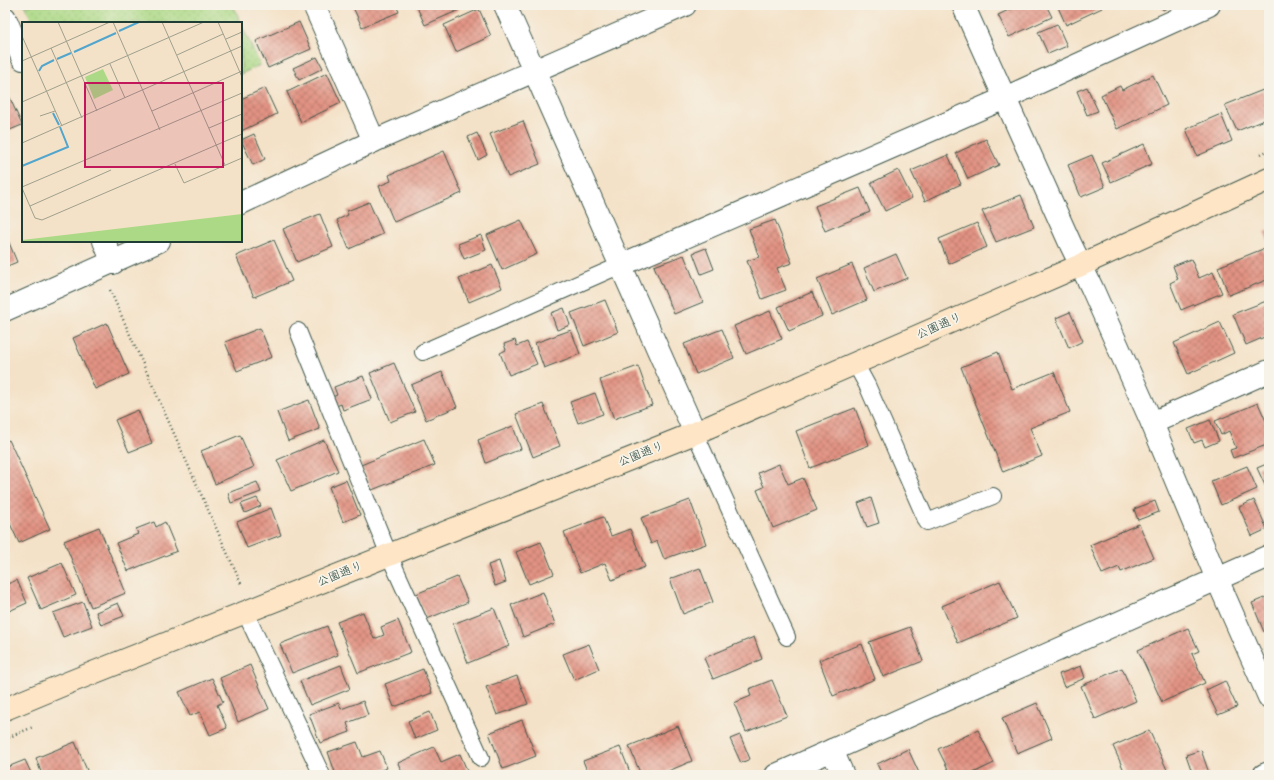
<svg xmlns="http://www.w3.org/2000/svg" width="1274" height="780" font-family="Pangolin,'Klee One',sans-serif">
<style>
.park{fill:url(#park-dots);stroke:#668b5d}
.building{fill:url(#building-cross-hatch)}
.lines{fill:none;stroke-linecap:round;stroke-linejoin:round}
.lane-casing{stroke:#3f564a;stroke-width:18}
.street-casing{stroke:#3f564a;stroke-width:24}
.secondary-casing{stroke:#3f564a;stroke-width:24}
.path{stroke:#3f564a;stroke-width:2.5;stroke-dasharray:1 3;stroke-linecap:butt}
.lane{stroke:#fff;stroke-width:16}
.street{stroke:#fff;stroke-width:22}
.secondary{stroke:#fde5c5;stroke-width:22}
.labels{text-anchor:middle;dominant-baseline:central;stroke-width:3.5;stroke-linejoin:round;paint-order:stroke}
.street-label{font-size:12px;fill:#1f3d34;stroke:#f7f3e8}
.inset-river{fill:none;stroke:#52a5cd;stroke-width:2}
.inset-road{fill:none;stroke:#9fa08d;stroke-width:1}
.view{fill:#c2185b;fill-opacity:0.15;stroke:#c2185b;stroke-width:2}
.inset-edge{fill:none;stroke:#1f3d34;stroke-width:2}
</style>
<defs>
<pattern id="park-dots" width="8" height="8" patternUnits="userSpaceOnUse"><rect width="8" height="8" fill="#acd986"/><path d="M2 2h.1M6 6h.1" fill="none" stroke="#94bb74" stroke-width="1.8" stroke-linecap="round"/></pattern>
<pattern id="building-cross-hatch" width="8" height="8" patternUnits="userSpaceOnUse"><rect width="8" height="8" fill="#e29383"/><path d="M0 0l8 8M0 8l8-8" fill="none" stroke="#b7796c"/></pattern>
</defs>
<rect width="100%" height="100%" fill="#f7f3e8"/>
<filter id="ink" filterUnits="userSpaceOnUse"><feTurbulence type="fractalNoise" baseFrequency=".025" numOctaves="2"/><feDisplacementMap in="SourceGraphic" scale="8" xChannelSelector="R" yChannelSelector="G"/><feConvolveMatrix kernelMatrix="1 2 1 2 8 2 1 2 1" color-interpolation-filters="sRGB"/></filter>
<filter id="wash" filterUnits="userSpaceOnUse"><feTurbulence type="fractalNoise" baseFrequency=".012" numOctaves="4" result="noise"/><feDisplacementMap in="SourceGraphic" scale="16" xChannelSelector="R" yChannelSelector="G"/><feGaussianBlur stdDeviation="0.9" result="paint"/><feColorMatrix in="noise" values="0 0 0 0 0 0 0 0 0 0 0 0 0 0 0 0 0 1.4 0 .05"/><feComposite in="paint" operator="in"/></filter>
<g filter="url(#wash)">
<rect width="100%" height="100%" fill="#f4e2c8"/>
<!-- park -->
<g class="park">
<path d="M25,5H233L241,23H33Z"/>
<path d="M241,24L260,65L241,74Z"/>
</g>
<g id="blocks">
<!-- building -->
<g class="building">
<path d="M352,5H396L399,12L362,27Z"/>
<path d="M416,5H457L459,10L425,25Z"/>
<path d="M1019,5H1046L1052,17L1009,37L998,15Z"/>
<path d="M1057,5H1100L1102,8L1066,25Z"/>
<path d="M1160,5H1173L1163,10Z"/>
<path d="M479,9L491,36L456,52L444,25Z"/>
<path d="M299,22L311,49L268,68L256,41Z"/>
<path d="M1057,24L1067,46L1048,54L1038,32Z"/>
<path d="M317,57L323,68L299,80L293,68Z"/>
<path d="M327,73L341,103L301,122L287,92Z"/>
<path d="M1153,75L1167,105L1117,129L1101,95L1120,86L1122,90Z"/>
<path d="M1087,87L1098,111L1087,115L1077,91Z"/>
<path d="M265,88L277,114L241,131V99Z"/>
<path d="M1263,90L1269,104V118L1237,131L1225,105Z"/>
<path d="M9,96L22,125L5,132V98Z"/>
<path d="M1221,114L1232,141L1197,156L1186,129Z"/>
<path d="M523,121L540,164L508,177L490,134Z"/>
<path d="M477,133L487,155L478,160L468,137Z"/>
<path d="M254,134L265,159L253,165L241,140Z"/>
<path d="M986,139L999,165L968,179L956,153Z"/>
<path d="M1144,144L1152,164L1111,182L1102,163Z"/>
<path d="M444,151L462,193L394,222L379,186L391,181L389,175Z"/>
<path d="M948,155L961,184L925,201L911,171Z"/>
<path d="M1092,155L1105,187L1081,197L1068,165Z"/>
<path d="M898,170L912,198L885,211L871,183Z"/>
<path d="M860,188L870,212L825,231L815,206Z"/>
<path d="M1021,195L1034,227L996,242L982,211Z"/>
<path d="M369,202L383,234L349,249L337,220L348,215L347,211Z"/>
<path d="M320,214L333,247L297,262L283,229Z"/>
<path d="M521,220L537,254L502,270L487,235Z"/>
<path d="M775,220L792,263L777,268L786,290L762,299L747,261L759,257L749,229Z"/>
<path d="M977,223L987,247L949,264L939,239Z"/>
<path d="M1269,230V243L1264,232Z"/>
<path d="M5,233L17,262L5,267Z"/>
<path d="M481,235L486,250L464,259L458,244Z"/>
<path d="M274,240L292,281L254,297L236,256Z"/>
<path d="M706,248L714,269L701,274L693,253Z"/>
<path d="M1263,249L1269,264V279L1229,295L1218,267Z"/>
<path d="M896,254L907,278L874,292L864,268Z"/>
<path d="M684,255L703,302L674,314L654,266Z"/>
<path d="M1191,259L1199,278L1213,272L1222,293L1181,310L1170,283L1178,279L1173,266Z"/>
<path d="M852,264L867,300L832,315L817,279Z"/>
<path d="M492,265L502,288L469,302L459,279Z"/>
<path d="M812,292L822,316L789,331L778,307Z"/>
<path d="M605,300L618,332L584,346L571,313Z"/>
<path d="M1269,300V335L1246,345L1233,314Z"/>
<path d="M564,308L570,325L557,330L551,313Z"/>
<path d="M770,311L782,339L746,354L734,326Z"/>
<path d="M1070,312L1083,341L1069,348L1056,318Z"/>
<path d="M1220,322L1234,353L1188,374L1174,343Z"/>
<path d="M107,323L129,374L95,389L73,338Z"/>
<path d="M260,328L272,357L237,371L225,342Z"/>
<path d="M722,329L734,358L696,374L684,344Z"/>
<path d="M571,330L580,354L544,368L535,343Z"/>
<path d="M515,340L517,346L527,342L537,364L509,375L500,353L506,350L504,344Z"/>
<path d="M998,352L1012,389L1054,372L1070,412L1030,428L1042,456L1003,472L961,367Z"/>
<path d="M394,363L415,412L390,422L370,373Z"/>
<path d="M638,366L652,405L614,419L600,380Z"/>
<path d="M442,372L457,407L426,420L411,385Z"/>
<path d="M363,376L372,399L343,410L341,404L334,407L330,398L337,395L334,387Z"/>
<path d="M595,393L603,414L578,423L570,402Z"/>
<path d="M309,400L320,429L288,441L277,412Z"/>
<path d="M1258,403L1269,428V444L1233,458L1230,450L1236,448L1229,431L1221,435L1215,421Z"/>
<path d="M543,404L560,446L533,457L516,414Z"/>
<path d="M855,408L869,445L810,468L796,431Z"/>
<path d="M138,410L152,443L129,452L115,420Z"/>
<path d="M1210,420L1219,441L1205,447L1202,440L1194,443L1188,429Z"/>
<path d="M513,426L521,449L486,463L478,440Z"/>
<path d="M240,435L254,467L215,484L201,451Z"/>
<path d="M424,439L435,465L372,490L361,465Z"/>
<path d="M9,440L50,529L19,543L5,513V442Z"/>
<path d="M324,440L338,471L291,491L277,460Z"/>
<path d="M1269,463V494L1257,468Z"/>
<path d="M779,464L788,484L803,478L817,510L773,528L757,490L764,487L758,473Z"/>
<path d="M1247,466L1257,489L1221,505L1211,481Z"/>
<path d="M346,480L360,515L343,522L329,487Z"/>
<path d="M257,482L261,492L231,503L228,493Z"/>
<path d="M257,498L261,506L245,513L241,504Z"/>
<path d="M871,498L879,523L867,527L858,503Z"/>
<path d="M690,500L706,544L664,559L657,541L651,544L641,518Z"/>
<path d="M1254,500L1267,529L1252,536L1239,507Z"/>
<path d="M1155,501L1159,512L1138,520L1134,509Z"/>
<path d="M271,508L281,535L247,548L237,522Z"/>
<path d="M603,517L611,536L630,529L645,567L612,580L605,563L580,573L564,532Z"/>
<path d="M154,522L156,527L165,522L177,551L128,571L116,543L138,534L136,529Z"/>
<path d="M1139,524L1154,558L1121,572L1119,567L1102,574L1090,545Z"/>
<path d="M99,527L126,593L91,607L64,541Z"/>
<path d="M541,542L554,574L529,584L516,552Z"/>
<path d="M499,561L506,582L495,586L488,565Z"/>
<path d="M62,563L76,595L41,610L27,578Z"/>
<path d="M700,568L713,602L683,614L670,579Z"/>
<path d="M457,577L468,602L427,619L416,594Z"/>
<path d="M17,580L27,603L9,611L5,602V585Z"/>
<path d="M1000,581L1017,618L958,643L942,606Z"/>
<path d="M543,592L555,624L523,637L511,605Z"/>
<path d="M1269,596V629L1264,632L1252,603Z"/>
<path d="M83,602L92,626L63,637L53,613Z"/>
<path d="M118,603L124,616L101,625L96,612Z"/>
<path d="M494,608L509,646L468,663L453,624Z"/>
<path d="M363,612L374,639L384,635L381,627L398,620L411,652L358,673L337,622Z"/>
<path d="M327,626L338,655L292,673L280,644Z"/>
<path d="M910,627L923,661L883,677L869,642Z"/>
<path d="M1188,628L1199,651L1192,654L1205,683L1162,702L1138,650Z"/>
<path d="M754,637L762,659L713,679L704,658Z"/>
<path d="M589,644L599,669L574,680L563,654Z"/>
<path d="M862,644L875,679L833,696L819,660Z"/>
<path d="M250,665L269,709L238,722L220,678Z"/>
<path d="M341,665L350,689L310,705L300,681Z"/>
<path d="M1081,666L1085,678L1064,687L1059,674Z"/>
<path d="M1122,668L1136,701L1095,719L1081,686Z"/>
<path d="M423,669L432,693L394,707L385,684Z"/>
<path d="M517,676L528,704L497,715L486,687Z"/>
<path d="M212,678L223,702L217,705L227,728L210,735L200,712L190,716L179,692Z"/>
<path d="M772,680L787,716L746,732L734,703L751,696L749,689Z"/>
<path d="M1225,681L1237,707L1218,715L1206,690Z"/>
<path d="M363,701L368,715L347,723L350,732L320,743L309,714L339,703L341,709Z"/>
<path d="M1037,703L1052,738L1017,753L1002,718Z"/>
<path d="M430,712L437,730L415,739L408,721Z"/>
<path d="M522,720L536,756L503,769L489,733Z"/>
<path d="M678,726L692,761L659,775H641L629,746Z"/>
<path d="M978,730L994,763L969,775H951L938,749Z"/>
<path d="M1149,730L1168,772L1162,775H1126L1113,746Z"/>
<path d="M740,735L750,759L741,763L730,739Z"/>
<path d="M75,742L89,775H42L36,758Z"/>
<path d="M357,742L363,757L380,751L387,768L367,775H336L328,752Z"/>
<path d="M434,747L441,762L460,754L469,775H403L398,763Z"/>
<path d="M620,747L631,775H589L583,761Z"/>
<path d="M908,749L920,775H882L877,764Z"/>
<path d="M1201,750L1209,773L1202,775H1193L1186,755Z"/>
<path d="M25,760L32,775H5V768Z"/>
<path d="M1052,770L1054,775H1040Z"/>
</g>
</g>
</g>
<g filter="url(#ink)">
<use href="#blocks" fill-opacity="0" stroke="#3f564a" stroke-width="1"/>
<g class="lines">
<!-- lane casing -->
<g class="lane-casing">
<g id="lane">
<path d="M298,331L389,555L481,758"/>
<path d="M423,352L621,265"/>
<path d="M855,363L867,385L927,522L993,496"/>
<path d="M695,433L787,637"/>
<path d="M245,612L322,775"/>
</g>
</g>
<!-- street casing -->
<g class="street-casing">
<g id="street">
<path d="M314,5L374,141"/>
<path d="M505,5L695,433"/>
<path d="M963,5L1070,243L1092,288L1152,423L1217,579L1269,697"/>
<path d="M5,18L23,59"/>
<path d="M241,203L374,141L685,5"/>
<path d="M104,241L113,263"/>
<path d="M621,265L1005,98L1209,5"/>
<path d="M5,310L159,241"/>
<path d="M1152,423L1269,371"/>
<path d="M832,750L843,775"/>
<path d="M776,775L1269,556"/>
<path d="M1264,775L1269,773"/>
</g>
</g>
<!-- secondary casing -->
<g class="secondary-casing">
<path id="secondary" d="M5,709L65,684L695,433L1081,265L1269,179"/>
</g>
<!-- path -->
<g class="path">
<path d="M1261,154L1269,150"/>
<path d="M110,290L242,586"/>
<path d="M5,739L33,727"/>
</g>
<!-- lane -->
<use href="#lane" class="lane"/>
<!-- street -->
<use href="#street" class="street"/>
<!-- secondary -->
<use href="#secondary" class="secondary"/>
</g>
</g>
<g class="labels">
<!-- street labels -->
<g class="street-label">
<text transform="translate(939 326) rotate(-24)">公園通り</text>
<text transform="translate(641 454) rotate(-22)">公園通り</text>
<text transform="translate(340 574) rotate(-22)">公園通り</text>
</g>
</g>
<!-- overview -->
<g transform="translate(22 22)">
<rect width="220" height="220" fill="#f4e2c8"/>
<path d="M81,47L91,68L72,77L63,55ZM220,192V220H0V218Z" fill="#acd986"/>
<path class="inset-river" d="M97,9L117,0M52,30L94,11M35,37L49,31M17,49L20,44L32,38M31,91L37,103M0,144L46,125L38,105"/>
<path class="inset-road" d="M36,0L75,89M91,0L138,108M140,0L203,143M196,0L220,55M0,14L40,104M204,17L220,10M29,26L60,96M155,33L201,12M0,39L88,0M88,42L103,76M0,80L182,0M130,89L220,49M18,94L33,89M187,106L220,92M0,121L220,24M153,142L162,161L220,136M0,165L220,71M0,166L13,196L20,198L220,112M8,184L89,148"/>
<path class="view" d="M63,61H201V145H63Z"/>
<rect width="220" height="220" class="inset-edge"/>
</g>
<!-- margin -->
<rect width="1274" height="780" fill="none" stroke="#f7f3e8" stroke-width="20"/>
</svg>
